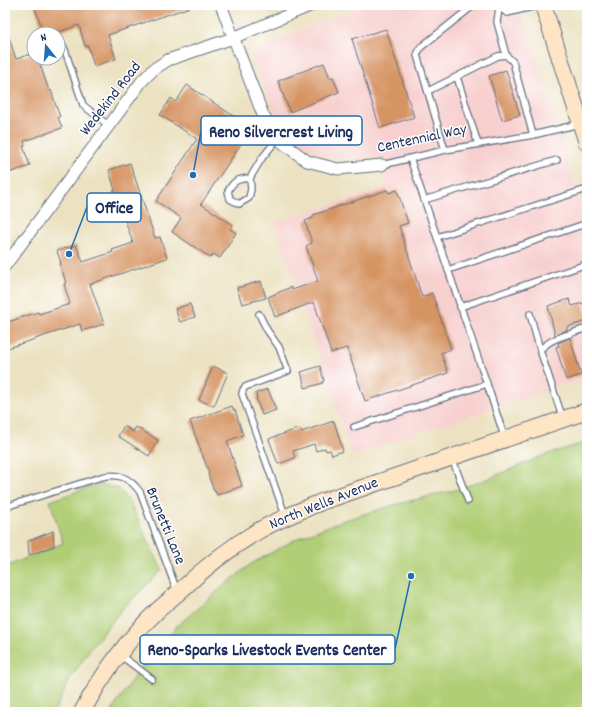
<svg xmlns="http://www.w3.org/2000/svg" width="592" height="717" font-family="Dekko,sans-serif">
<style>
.built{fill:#f7d0cf}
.green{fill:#b0ce75;stroke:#667e6a}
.building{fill:#d69463}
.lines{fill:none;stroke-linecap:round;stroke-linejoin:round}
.service-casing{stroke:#646e81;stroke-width:8}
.minor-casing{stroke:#646e81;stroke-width:13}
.secondary-casing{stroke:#646e81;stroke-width:18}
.service{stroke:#fff;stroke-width:5.5}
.minor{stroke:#fff;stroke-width:11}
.secondary{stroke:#fee5c5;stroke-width:16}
.labels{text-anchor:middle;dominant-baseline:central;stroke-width:3;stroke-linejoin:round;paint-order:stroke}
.street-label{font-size:16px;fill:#1b2f5e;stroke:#fff}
.leader{fill:none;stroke:#1f6fb2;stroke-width:1.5}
.callout-dot{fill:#1f6fb2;stroke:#fff;stroke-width:1.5}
.callout{fill:#fff;stroke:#1f6fb2;stroke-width:1.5}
.callout-label{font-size:17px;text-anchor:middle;font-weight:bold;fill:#1b2f5e}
</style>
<rect width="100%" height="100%" fill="#fff"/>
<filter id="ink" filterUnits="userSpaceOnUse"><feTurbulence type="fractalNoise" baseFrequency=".025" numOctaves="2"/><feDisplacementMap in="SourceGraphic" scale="8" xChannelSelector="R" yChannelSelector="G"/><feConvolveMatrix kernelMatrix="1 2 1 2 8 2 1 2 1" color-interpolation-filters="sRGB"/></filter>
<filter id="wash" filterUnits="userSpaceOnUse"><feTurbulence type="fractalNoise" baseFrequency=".012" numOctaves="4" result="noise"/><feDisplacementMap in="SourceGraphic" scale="16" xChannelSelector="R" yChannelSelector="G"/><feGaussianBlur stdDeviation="0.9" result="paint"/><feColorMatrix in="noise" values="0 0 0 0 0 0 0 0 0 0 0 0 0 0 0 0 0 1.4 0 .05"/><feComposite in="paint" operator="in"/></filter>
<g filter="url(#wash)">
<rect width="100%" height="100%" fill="#ece2c1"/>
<!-- built -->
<path class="built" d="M363,5H519L587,223V377L352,455L275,222L386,187L385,180L376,157L351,160L327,157L301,145L288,135L276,116L254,63V55L259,49L325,20Z"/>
<!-- green -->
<g class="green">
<path d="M587,442V712H111L136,674L177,626L220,589L251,564L298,538L344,520L398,504L455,490L485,480L545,455Z"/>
<path d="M98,484L118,488L130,503L162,570L123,608L91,648L70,679L54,712H5V567L63,543L50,501Z"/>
</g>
<g id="blocks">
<!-- building -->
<g class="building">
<path d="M34,5H190V7L108,35L116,59L94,66L88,46H85L79,25L53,34H44Z"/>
<path d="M386,29L414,117L380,128L352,39Z"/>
<path d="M5,31H7L16,59L34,53V58H38L49,91L51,90L55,103L60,117H58L62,128L24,141L25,146H23L30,166L8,173L5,165Z"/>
<path d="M324,63L330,78L333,77L339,92L290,112L278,81Z"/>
<path d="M506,70L520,115L502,120L489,76Z"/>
<path d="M187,85L238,119L237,120L244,125L242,127L249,132L201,204L233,225L230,229L236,233L220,258L213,254L211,258L172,232L181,218L156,201L197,139L160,115L171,98L176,102Z"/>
<path d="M130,163L155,238L160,237L167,258L90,284L104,324L82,331L80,324L5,349V323L38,312L39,314L70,304L64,284L66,283L60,263H61L57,251L76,245L83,262L113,252L112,250L133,243L124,217L122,218L117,204L113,191L115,190L109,170Z"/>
<path d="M387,190L389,193L397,190L408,223L399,226L422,297L432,293L451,349L441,353L448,373L365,401L347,348L331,353L314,302L275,317L268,297L291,287L292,290L318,281L306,246L312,243L305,221L313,218V215Z"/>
<path d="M261,281L266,298L242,304L237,288Z"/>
<path d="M569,299L572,306L583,303L587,315V321L567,327V330L555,335L548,306Z"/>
<path d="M190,304L195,317L180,322L175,309Z"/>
<path d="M570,338L581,375L566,380L556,347L559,346L558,343Z"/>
<path d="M213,366L228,373L214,406L199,400Z"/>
<path d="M320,366L324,381L322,382L323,383L305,388L301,372Z"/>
<path d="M268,389L276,410L262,415L256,398H257L256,393Z"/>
<path d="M232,406L233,410H235L243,435L227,441L242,486L217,495L215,491H214L208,474L209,473L190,421Z"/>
<path d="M334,421L343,451L332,455L330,450L326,451L325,448L316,451L314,444L293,451L295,458L278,464L269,439L297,429V430L300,429L301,432Z"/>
<path d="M124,426L133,432L136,427L158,440L149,456L118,436Z"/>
<path d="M53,531L54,546L29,555L28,541Z"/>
</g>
</g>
</g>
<g filter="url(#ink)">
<use href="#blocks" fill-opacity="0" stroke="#646e81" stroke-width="1"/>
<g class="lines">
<!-- service casing -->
<g class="service-casing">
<g id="service">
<path d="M496,5L507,13L540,5"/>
<path d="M499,8L497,22L506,55"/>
<path d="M64,47L83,105L109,126"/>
<path d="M457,77L478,144"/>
<path d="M428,91L498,56L506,55L513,62L533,135"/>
<path d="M445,150L417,55L421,47L474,5"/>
<path d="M382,165L445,150L533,135L579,124"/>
<path d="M250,178C238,179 234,180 228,191L230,199L239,204L249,198L251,189L250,178L262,158L279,137"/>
<path d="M424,200L557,160"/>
<path d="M437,237L587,189"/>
<path d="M448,270L582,225"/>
<path d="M460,307L587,264"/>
<path d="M259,314L267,330L279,347L288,371L245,387L243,390L242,394L285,515"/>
<path d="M530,314L540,350"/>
<path d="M487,384L505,439"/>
<path d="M563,419L540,350C552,337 571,334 587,328"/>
<path d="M354,427L487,384L410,158"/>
<path d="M452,458L468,501"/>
<path d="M5,507L101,477C119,473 129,477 140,492L177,591"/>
<path d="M120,655L152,679"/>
</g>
</g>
<!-- minor casing -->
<g class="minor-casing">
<g id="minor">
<path d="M221,5L263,115L283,143L307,161L338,169L382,165"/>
<path d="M5,266L142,81L154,69L168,60L233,38L312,5"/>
</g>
</g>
<!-- secondary casing -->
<g class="secondary-casing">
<g id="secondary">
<path d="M543,5L587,143"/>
<path d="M82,712C102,675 128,639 158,610C165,604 172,598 179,592C203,569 229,548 258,531C279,519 302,510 324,501L587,411"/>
</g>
</g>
<!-- service -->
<use href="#service" class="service"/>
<!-- minor -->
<use href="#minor" class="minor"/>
<!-- secondary -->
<use href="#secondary" class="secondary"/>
</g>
</g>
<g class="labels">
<!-- street labels -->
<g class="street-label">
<text transform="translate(111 99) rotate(-52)">Wedekind Road</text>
<text transform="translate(422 139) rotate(-12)">Centennial Way</text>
<text transform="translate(324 504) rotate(-22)">North Wells Avenue</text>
<text transform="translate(165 526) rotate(68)">Brunetti Lane</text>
</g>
</g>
<!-- callouts -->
<path class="leader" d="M193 175L201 131M69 254L87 207M411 576L395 649"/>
<g class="callout-dot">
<circle cx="193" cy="175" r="4"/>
<circle cx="69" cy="254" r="4"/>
<circle cx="411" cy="576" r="4"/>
</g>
<g class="callout">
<rect x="201" y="116" width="161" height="29" rx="4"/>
<rect x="87" y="193" width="54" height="29" rx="4"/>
<rect x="140" y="635" width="255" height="29" rx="4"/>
</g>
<g class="callout-label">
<text x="281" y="137">Reno Silvercrest Living</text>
<text x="114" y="213">Office</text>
<text x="267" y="655">Reno-Sparks Livestock Events Center</text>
</g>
<!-- margin -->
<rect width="592" height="717" fill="none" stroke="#fff" stroke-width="20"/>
<!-- north arrow -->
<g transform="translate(46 46) rotate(343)"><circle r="19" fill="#ffffff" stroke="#a4acbf"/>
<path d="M0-3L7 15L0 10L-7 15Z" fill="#1f6fb2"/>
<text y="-6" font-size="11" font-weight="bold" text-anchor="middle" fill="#1b2f5e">N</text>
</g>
</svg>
